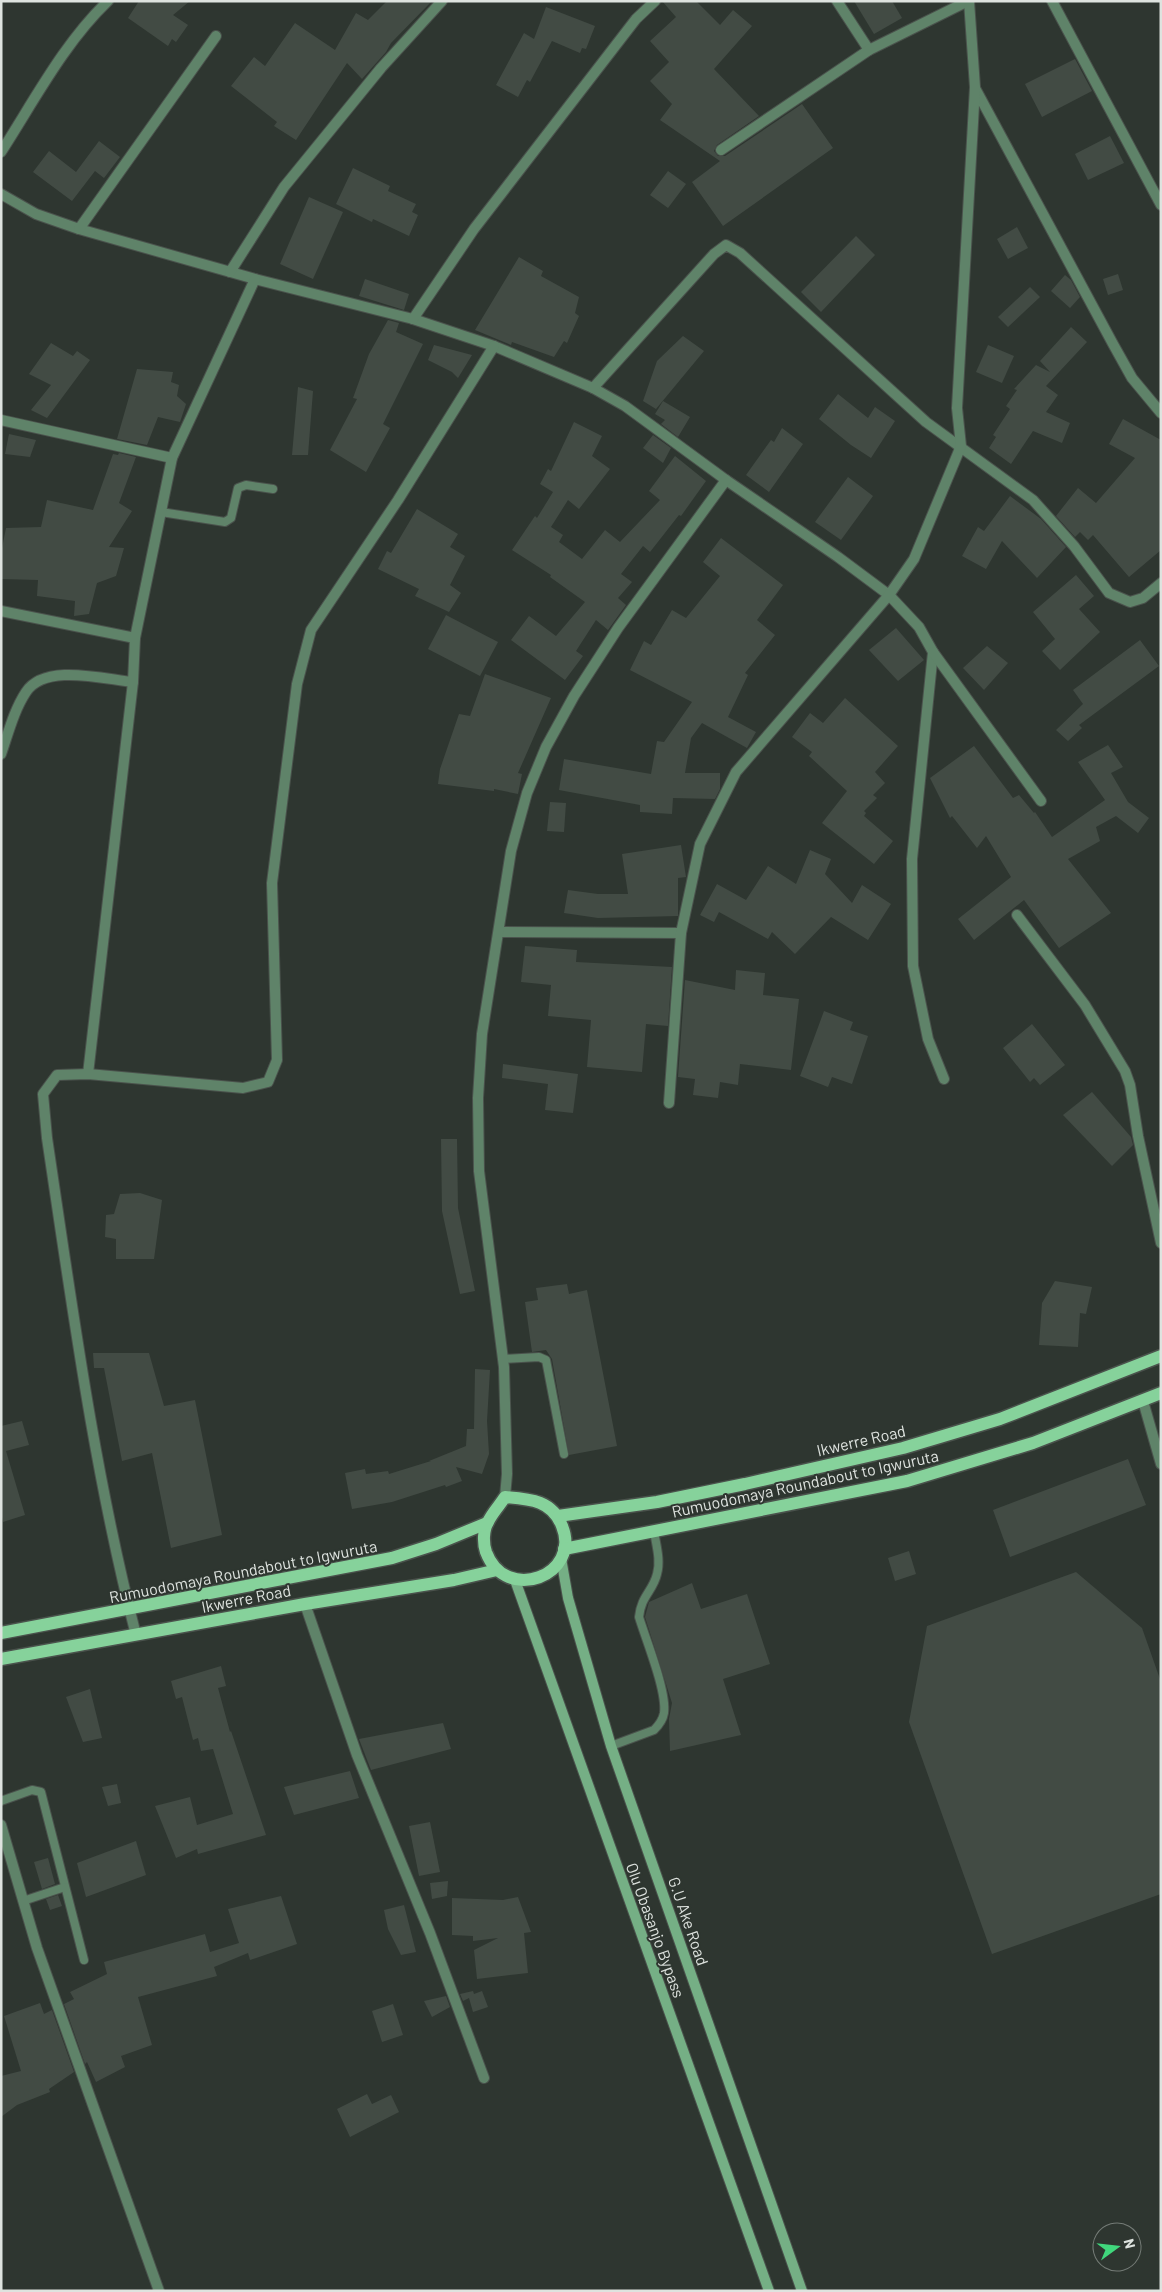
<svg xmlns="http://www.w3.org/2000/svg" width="1162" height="2292" font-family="Barlow,sans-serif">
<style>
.building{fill:#424b44}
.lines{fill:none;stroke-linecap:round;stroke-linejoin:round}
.service-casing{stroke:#4a524c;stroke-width:10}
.minor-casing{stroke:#4a524c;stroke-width:12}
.secondary-casing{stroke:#4a524c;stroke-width:12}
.primary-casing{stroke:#4a524c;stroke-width:15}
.service{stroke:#5f8369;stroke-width:8}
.minor{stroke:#5f8369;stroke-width:10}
.secondary{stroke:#75af85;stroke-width:10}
.primary{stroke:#86d29b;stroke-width:12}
.labels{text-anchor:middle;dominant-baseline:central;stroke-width:4;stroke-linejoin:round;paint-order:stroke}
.street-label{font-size:16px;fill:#dee3df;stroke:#2e3630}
</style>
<rect width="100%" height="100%" fill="#2e3630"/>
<!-- building -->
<g class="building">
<path d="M139,1H190L173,15L188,25L176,42L172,39L168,46L128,18Z"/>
<path d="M387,1H432L391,43L386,52L362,79L347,63L296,140L274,126L277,122L231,86L254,57L265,66L295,23L335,50L356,13L368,20Z"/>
<path d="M662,1H696L720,25L733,10L752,26L714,69L759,116L717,145L714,151L718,156H725L802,104L833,148L723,226L692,182L720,161L660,120L672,104L650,81L669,62L650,41L676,17Z"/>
<path d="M854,1H892L902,18L874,34Z"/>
<path d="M546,7L595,26L586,49L582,48L580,53L552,41L530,82L527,80L518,97L496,85L524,33L534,39Z"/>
<path d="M1075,59L1092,91L1042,117L1025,84Z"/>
<path d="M1110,136L1124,163L1088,180L1075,154Z"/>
<path d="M99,141L120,157L104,178L95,171L72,201L33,172L49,151L76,172Z"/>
<path d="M353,168L390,186L388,191L416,204L412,212L418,215L409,236L373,219L372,222L336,204Z"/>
<path d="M668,171L686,184L668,208L650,195Z"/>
<path d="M309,197L343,212L313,279L280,264Z"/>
<path d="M1017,227L1028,248L1008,259L997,239Z"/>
<path d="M856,236L875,255L821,312L801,292Z"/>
<path d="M519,257L543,271L541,276L579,297L575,313L579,316L567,343L564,341L554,357L512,342L511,345L475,330Z"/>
<path d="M1118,274L1123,290L1108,295L1103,279Z"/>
<path d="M1065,275L1071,280L1080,297L1070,308L1051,291Z"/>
<path d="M365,279L409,294L404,310L359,296Z"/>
<path d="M1030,287L1040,297L1008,327L998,317Z"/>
<path d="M388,320L399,323L396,332L423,344L383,424L390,428L366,472L330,450L357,399L353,398L369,354Z"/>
<path d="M1071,327L1087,342L1046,386L1058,395L1046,412L1070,423L1062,443L1033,431L1011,464L989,448L996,437L993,435L1010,409L1006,406L1017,390L1014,389L1036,365L1050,372L1040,361Z"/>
<path d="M683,336L704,351L656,409L643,401L657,361Z"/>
<path d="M51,343L73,356L77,351L90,360L47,418L31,410L51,385L29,374Z"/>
<path d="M434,345L472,355L458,378L452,372L428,360Z"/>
<path d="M988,345L1014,356L1002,383L976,372Z"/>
<path d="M137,369L173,372L171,382L179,385L177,396L186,404L180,422L158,417L147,445L117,439Z"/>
<path d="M298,387L313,391L308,455H292Z"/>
<path d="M838,394L868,418L875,407L895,421L871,458L851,445L819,419Z"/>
<path d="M663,401L690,417L678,437L661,424L665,420L655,414Z"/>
<path d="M1123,419L1161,440V550L1129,577L1093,535L1088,540L1080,532L1075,537L1056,516L1078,488L1096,503L1135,458L1109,444Z"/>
<path d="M574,422L602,436L592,456L610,469L579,509L568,500L551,527L563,535L559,542L582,559L605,530L620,542L660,500L649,491L675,456L706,481L681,516L679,515L650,552L643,546L621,574L632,582L618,598L626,605L608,630L596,620L576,651L583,656L565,680L511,640L529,616L556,636L585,602L550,577L551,575L512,550L535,516L537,518L553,492L540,484L548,469L551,471Z"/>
<path d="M782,428L803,444L769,492L746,475L771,440L774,442Z"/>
<path d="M9,434L36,440L30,457L5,454Z"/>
<path d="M653,435L671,448L663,463L643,448Z"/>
<path d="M119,453L136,457L119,503L132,511L109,547L124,548L116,576L97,583L89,614L74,616L75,601L37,596L38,580L1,579V553L6,528L41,527L47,500L93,510L113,454L118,455Z"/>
<path d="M848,477L873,496L841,540L815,522Z"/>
<path d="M1010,496L1041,519L1066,547L1037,578L1002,541L986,569L962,556L978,527L984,531Z"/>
<path d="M417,509L458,534L450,547L465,556L450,585L461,593L449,612L415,596L419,589L378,569L387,551L391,553Z"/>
<path d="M721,538L783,585L757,620L775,635L745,673L748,675L728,717L756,732L747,748L702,723L691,738L685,773H720V789L715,799L673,798L672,814L640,812V805L559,790L564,759L651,774L657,741L664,742L692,702L630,670L644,641L651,645L672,610L686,618L720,576L703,562Z"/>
<path d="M1076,575L1094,596L1079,609L1100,632L1060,670L1042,651L1055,639L1033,612Z"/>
<path d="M446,615L498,642L480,676L428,649Z"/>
<path d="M896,628L924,660L898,681L869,650Z"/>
<path d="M1140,640L1159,666L1079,725L1082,728L1068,741L1056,730L1083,704L1073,690Z"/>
<path d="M987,646L1008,663L984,690L963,668Z"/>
<path d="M485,674L551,698L518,773L522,774L518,794L494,789V791L438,784L440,769L459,714L470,716Z"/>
<path d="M845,698L898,746L875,772L885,783L873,795L877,798L864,811L866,813L864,816L893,841L874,864L822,823L847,791L809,756L812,752L792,737L810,713L823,723Z"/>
<path d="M1108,745L1123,767L1111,773L1128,802L1149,818L1138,833L1116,816L1096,827L1100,841L1068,859L1111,913L1059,948L1024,900L974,940L958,919L1011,877L986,836L977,848L952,816L950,818L930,778L974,746L1013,798L1019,795L1034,813L1035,812L1052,837L1105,800L1078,762Z"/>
<path d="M550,802L566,803L564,832L547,831Z"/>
<path d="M681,845L686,877L678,878V916L598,918L564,913L568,890L598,894H628L622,854Z"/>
<path d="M810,850L831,859L825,874L852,903L862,885L891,904L868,940L831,917L795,954L772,932L768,939L719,912L714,922L700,915L717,884L746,900L768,866L796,884Z"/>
<path d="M525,946L577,950L576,962L672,967L668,1026L646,1024L642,1072L587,1067L591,1020L548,1016L551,985L521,982Z"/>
<path d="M736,970L765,973L763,995L799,999L791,1070L740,1064L738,1085L720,1082L718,1098L693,1095L695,1079L678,1077L685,980L735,990Z"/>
<path d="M824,1011L853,1022L850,1030L868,1036L852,1084L832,1077L828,1087L800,1076Z"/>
<path d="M1032,1024L1065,1065L1040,1085L1034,1078L1030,1082L1003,1048Z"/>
<path d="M503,1064L578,1074L573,1113L545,1110L548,1084L502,1078Z"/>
<path d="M1092,1092L1131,1137L1133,1145L1112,1166L1063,1115Z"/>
<path d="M441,1139H457L458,1208L475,1291L460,1294L442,1211Z"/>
<path d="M140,1193L162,1200L154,1259H116V1239L105,1237L106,1215L114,1214L120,1194Z"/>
<path d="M1055,1281L1092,1287L1086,1314L1080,1313L1078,1347L1039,1345L1042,1303Z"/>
<path d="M567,1284L569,1294L587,1290L617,1446L569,1455L552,1359L546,1350L532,1352L525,1302L538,1300L536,1288Z"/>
<path d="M93,1353H149L164,1406L195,1400L222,1535L171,1548L152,1453L122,1461L104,1368H94Z"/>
<path d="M475,1369L490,1370L487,1421L489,1454L482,1474L456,1467L462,1481L446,1487L445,1485L392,1502L352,1509L345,1473L365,1469L366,1474L388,1471L389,1474L431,1461H429L466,1446L467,1429H474Z"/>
<path d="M22,1421L29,1445L6,1451L25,1515L3,1522L1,1512V1426Z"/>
<path d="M1128,1459L1146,1505L1010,1557L993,1510Z"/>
<path d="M909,1551L916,1574L895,1581L888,1558Z"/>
<path d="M1076,1572L1142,1628L1161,1682V1894L992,1954L909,1722L927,1626Z"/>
<path d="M692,1583L701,1609L747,1594L770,1664L723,1679L741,1735L670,1751L669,1719L672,1703L645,1617L649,1602Z"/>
<path d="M221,1666L226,1686L218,1688L230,1732L231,1731L266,1835L198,1854L197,1849L176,1858L155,1806L190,1797L197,1825L233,1814L213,1749L201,1751L198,1738L193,1740L182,1697L176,1699L171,1681Z"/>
<path d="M90,1689L102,1738L83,1742L66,1697Z"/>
<path d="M443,1723L451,1749L371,1770L359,1739Z"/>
<path d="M350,1771L359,1798L294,1815L284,1787Z"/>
<path d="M117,1784L121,1803L108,1806L102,1787Z"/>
<path d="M430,1822L440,1872L419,1876L409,1826Z"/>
<path d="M136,1841L146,1875L86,1897L77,1863Z"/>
<path d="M48,1858L55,1884L42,1889L34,1862Z"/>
<path d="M448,1881L447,1896L432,1899L430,1883Z"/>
<path d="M58,1895L62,1906L50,1910L46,1899Z"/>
<path d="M281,1896L297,1944L250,1960L248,1953L214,1967L217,1976L138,1997L152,2045L121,2056L125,2067L96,2082L87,2062L85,2064L64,2004L74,1999L70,1992L107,1974L104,1962L205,1934L210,1952L239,1943L228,1909Z"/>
<path d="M518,1897L531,1932L524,1933L528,1973L477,1979L474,1950L498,1938L473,1941V1936L452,1935V1898L503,1900Z"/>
<path d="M404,1905L416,1952L401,1955L388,1929L384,1910Z"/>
<path d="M473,1991L474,1994L482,1991L488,2007L473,2012L469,1998L463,2001L460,1994Z"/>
<path d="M446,1996L450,2007L432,2017L424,2001Z"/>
<path d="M40,2003L44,2014L52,2010L74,2072L49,2089L50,2092L17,2105L1,2117V2076L21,2071L4,2016Z"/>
<path d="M393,2004L403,2035L382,2042L372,2011Z"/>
<path d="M367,2094L372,2104L391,2095L399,2112L350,2137L337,2109Z"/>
</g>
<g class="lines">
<!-- service casing -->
<g class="service-casing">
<g id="service">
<path d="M161,512L225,522L231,518L238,488L246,485L273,489"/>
<path d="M503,1359L539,1357L546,1360L564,1454"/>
<path d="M611,1746L654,1730C659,1725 663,1719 664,1713C667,1691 646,1640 639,1617C641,1596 653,1591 657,1574C661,1560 656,1545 654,1531"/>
<path d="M1,1801L32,1790L41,1792L84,1960"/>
<path d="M23,1901L65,1887"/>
</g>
</g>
<!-- minor casing -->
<g class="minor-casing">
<g id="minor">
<path d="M837,1L869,50"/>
<path d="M1052,1L1161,205"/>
<path d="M975,88L1113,344L1132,378L1161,413"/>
<path d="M721,150L869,50L968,1"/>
<path d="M1,152C34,101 64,43 108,1"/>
<path d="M1,194L36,214L79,229L255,279L413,319L494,346L593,388L625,406L726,480L838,557L889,595L919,627L933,652L912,859L913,966L928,1039L944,1079"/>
<path d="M79,229L216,36"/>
<path d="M230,272L284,187L381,68L442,1"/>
<path d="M413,319L474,229L636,19L655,1"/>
<path d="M593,388L714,254L726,245L740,253L926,422L1033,500L1074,546L1109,593L1130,602L1143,598L1161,583"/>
<path d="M1,420L172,458"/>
<path d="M1,611L135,638"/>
<path d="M933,652L1041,801"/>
<path d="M1,754C8,734 14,710 26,692C45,663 103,679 133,682"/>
<path d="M1017,915L1085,1005L1125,1071L1130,1085L1138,1136L1161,1243"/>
<path d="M499,932L681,933"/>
<path d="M88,1074L133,682L135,638L172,458L255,279"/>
<path d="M669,1103L681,933L700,844L736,772L889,595L914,559L961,446L957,408L975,87L969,1"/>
<path d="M1143,1401L1161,1464"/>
<path d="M505,1497L507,1474L504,1367L479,1171L478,1098L482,1034L511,851L527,793L546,747L574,696L618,628L726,480"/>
<path d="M305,1604L357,1755L430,1933L484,2078"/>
<path d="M136,1635C94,1472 72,1305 47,1138L43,1094L57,1075L88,1074L243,1088L268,1082L277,1060L272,883L297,684L311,630L398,500L494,346"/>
<path d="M1,1825L37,1948L159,2291"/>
</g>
</g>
<!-- secondary casing -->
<g class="secondary-casing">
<g id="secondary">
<path d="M561,1558L568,1598L611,1746L802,2291"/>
<path d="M515,1580L769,2291"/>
</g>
</g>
<!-- primary casing -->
<g class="primary-casing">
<g id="primary">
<path d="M505,1497C530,1499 552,1500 562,1526C582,1575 506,1605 486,1552C483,1543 483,1530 488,1522C492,1513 500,1505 505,1497Z"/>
<path d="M558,1516L657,1502L745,1484L903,1448L1000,1419L1161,1356"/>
<path d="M564,1549L907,1481L1033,1443L1161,1393"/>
<path d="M1,1633L392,1558L436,1544L487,1523"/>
<path d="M1,1659L305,1604L454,1580L497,1570"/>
</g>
</g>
<!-- service -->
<use href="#service" class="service"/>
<!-- minor -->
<use href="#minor" class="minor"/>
<!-- secondary -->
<use href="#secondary" class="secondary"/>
<!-- primary -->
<use href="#primary" class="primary"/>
</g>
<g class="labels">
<!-- street labels -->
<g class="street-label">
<text transform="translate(861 1440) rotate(-13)">Ikwerre Road</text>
<text transform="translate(805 1483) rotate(-12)">Rumuodomaya Roundabout to Igwuruta</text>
<text transform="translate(243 1571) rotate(-11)">Rumuodomaya Roundabout to Igwuruta</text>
<text transform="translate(246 1598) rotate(-11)">Ikwerre Road</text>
<text transform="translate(689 1921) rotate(71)">G.U Ake Road</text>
<text transform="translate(656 1930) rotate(70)">Olu Obasanjo Bypass</text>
</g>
</g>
<!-- border -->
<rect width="1162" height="2292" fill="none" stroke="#dee3df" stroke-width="5"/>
<!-- north arrow -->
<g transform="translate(1117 2247) rotate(75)"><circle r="24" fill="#2e3630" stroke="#747b76"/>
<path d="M0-4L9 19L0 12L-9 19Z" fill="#40d77c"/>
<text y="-8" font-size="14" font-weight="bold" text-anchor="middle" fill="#dee3df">N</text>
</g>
</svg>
